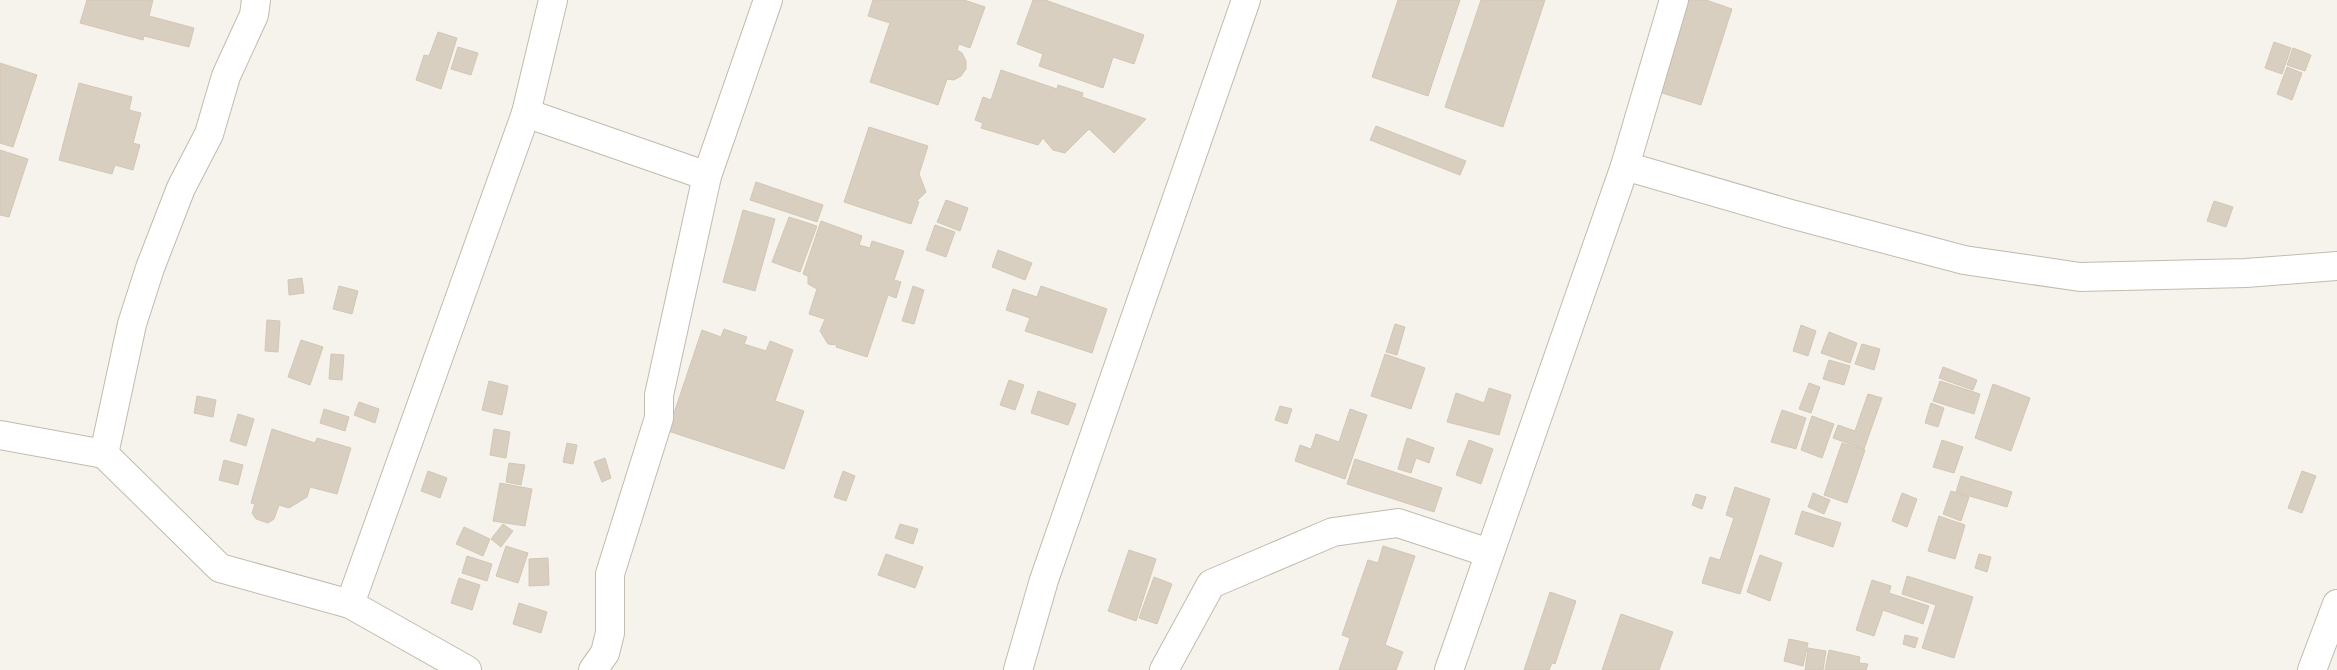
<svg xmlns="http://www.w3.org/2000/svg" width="2337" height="670" font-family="'Sofia Sans Condensed',sans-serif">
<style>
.building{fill:#d8cfc1;stroke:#d3c7b4}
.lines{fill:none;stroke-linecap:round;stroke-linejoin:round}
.minor-casing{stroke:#c2bbae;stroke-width:30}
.minor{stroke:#fff;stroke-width:28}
</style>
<rect width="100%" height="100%" fill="#f6f3ec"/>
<!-- building -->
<g class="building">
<path d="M87,0H153L149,16L194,28L189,47L144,36L143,40L80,23Z"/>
<path d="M873,0H964L985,7L970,48L959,44L957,50L962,53L966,61V69L961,76L954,80L947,79L938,105L870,82L890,23L868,16Z"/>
<path d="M1033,0H1045L1144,35L1134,64L1113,57L1103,88L1039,66L1043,54L1017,44Z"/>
<path d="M1398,0H1460L1428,96L1372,77Z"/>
<path d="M1481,0H1545L1503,127L1445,107Z"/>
<path d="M1688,0H1706L1732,9L1701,105L1659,92Z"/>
<path d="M438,32L457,38L441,89L416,80L424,55L429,56Z"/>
<path d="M2274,42L2291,48L2282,74L2265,68Z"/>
<path d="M458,47L478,53L471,75L451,69Z"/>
<path d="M2293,48L2311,55L2305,71L2287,65Z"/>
<path d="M0,63L37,75L13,147L0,143Z"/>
<path d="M2287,67L2302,73L2292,100L2277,94Z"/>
<path d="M1001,70L1057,89L1058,85L1083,93L1082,97L1146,119L1114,153L1089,129L1065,153L1053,150L1043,138L1038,145L981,128L983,123L975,120L983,97L991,100Z"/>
<path d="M79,83L132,97L129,110L141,113L133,143L140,145L133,170L115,165L112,174L59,160Z"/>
<path d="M1376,126L1466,161L1460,175L1370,140Z"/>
<path d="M869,127L928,146L919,174L926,192L917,201L919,202L911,224L844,202Z"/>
<path d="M0,150L28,159L9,217L0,215Z"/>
<path d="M756,182L823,205L817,222L750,200Z"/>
<path d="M946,200L968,208L960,231L937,222Z"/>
<path d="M2214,201L2233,207L2226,227L2207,221Z"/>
<path d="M743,210L775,219L755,291L723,282Z"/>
<path d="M789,217L817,226L800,272L772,262Z"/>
<path d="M821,221L862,236L859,245L870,248L872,241L904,251L894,280L901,282L896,298L888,295L867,357L836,347L837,345L828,344L820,331L825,319L809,314L817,289L808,284V276L803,274Z"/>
<path d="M935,225L955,232L946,257L926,250Z"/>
<path d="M998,250L1032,263L1025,280L992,267Z"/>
<path d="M302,278L304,293L289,295L288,280Z"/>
<path d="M339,286L358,291L352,314L333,309Z"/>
<path d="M913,286L924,290L914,324L902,321Z"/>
<path d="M1041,286L1107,309L1092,353L1025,331L1030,318L1006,310L1013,289L1037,297Z"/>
<path d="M267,320L280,321L278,352L265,351Z"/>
<path d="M1395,324L1405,327L1397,355L1386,352Z"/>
<path d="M1801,325L1816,331L1808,356L1793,351Z"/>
<path d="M724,329L747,337L744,344L766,351L770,341L793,350L775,401L804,411L784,469L668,431L702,330L721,337Z"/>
<path d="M1829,332L1857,343L1850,363L1821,353Z"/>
<path d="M301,340L323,347L310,385L288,377Z"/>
<path d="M1862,344L1880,349L1874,370L1855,364Z"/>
<path d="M331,354L344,355L342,380L329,379Z"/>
<path d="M1385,354L1425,368L1411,409L1371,396Z"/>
<path d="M1829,360L1850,366L1844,385L1823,379Z"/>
<path d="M1943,367L1977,380L1973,390L1939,378Z"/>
<path d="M1009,380L1024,385L1015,410L1000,405Z"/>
<path d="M489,381L508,386L502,415L482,410Z"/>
<path d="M1940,381L1980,394L1974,414L1933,401Z"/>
<path d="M1809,383L1820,387L1811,413L1799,409Z"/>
<path d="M1993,384L2030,398L2011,451L1975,438Z"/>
<path d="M1489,388L1511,395L1499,435L1447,422L1456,393L1484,403Z"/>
<path d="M1038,391L1076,404L1068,425L1031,413Z"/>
<path d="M1868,394L1882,398L1864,449L1833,438L1838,425L1855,431Z"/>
<path d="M197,396L216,400L213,417L194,413Z"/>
<path d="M359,402L379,409L375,423L354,415Z"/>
<path d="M1931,403L1944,408L1938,427L1925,423Z"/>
<path d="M1280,406L1292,409L1287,424L1275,420Z"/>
<path d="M324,409L349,417L345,431L320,423Z"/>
<path d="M1350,409L1367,415L1345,479L1295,461L1300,445L1311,449L1316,434L1339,442Z"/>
<path d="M1782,410L1806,418L1796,449L1771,442Z"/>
<path d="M238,414L254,419L246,446L230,441Z"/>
<path d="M1812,416L1834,424L1822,458L1801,450Z"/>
<path d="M272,429L315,443L317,438L351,448L337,494L310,487L307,497L289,508L279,505L274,519L268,523L256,519L252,513L255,504L251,503Z"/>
<path d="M494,429L510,432L506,458L490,455Z"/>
<path d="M1407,438L1434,448L1429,463L1416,458L1411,473L1398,469Z"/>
<path d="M1469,440L1493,449L1481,484L1456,475Z"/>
<path d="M1942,440L1963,447L1954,473L1933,467Z"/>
<path d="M567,443L577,445L573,464L563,462Z"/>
<path d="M1842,443L1865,450L1847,503L1824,495Z"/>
<path d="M605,458L611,478L602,482L594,462Z"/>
<path d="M1355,459L1442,488L1434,512L1347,484Z"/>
<path d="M224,460L243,465L238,485L219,480Z"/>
<path d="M509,463L525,465L521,485L506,482Z"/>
<path d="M428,471L447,478L440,498L421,491Z"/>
<path d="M843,471L855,476L846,501L834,497Z"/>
<path d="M2302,471L2316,476L2302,513L2288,508Z"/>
<path d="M1961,476L2012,492L2007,507L1956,492Z"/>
<path d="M500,483L532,489L525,526L493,521Z"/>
<path d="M1735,487L1770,499L1740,594L1702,583L1710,557L1720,560L1734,518L1726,515Z"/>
<path d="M1951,491L1969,497L1961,521L1943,514Z"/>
<path d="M1813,493L1830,500L1824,514L1808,507Z"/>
<path d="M1902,493L1917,499L1907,527L1892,521Z"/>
<path d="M1696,494L1706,497L1702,509L1692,505Z"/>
<path d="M1802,511L1841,523L1833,547L1795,534Z"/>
<path d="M1939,516L1965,525L1955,559L1928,551Z"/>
<path d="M503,524L513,531L501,547L491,539Z"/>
<path d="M900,524L918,529L913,544L895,538Z"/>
<path d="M464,527L490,539L483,556L456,544Z"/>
<path d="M506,546L528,553L518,583L496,576Z"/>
<path d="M1383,546L1415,556L1385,645L1403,652L1396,670H1339L1350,638L1342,635L1368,560L1378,563Z"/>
<path d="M1129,550L1156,559L1136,621L1108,611Z"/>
<path d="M886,554L923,567L915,588L878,575Z"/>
<path d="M1979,554L1991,557L1987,572L1975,568Z"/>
<path d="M1760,555L1782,563L1770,601L1747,592Z"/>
<path d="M467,556L492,564L487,581L462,573Z"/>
<path d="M548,558L549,585L529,586V559Z"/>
<path d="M1907,576L1973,597L1954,658L1922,648L1936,605L1902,594Z"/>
<path d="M1154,577L1172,584L1157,624L1139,618Z"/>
<path d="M459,578L480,585L472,610L451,603Z"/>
<path d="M1872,580L1891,586L1889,593L1929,606L1923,624L1883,610L1874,636L1856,630Z"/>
<path d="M1550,592L1576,601L1555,664L1552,663L1549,670H1524Z"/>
<path d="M519,603L547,612L541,633L513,624Z"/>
<path d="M1621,614L1673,632L1659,670H1602Z"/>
<path d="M1905,635L1918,638L1915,648L1903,644Z"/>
<path d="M1789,639L1808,643L1803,666L1784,661Z"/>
<path d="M1808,648L1826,651L1823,670H1805Z"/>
<path d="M1829,650L1860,657L1859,663L1868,664L1866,670H1825Z"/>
</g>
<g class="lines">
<!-- minor casing -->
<g class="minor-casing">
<g id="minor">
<path d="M256,0L254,15L226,76L209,134L181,188L150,268L132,324L104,454L220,568L350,604L467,670"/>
<path d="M526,113L707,176"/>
<path d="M1625,166L1787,213L1964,260L2080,277L2246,273L2337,266"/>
<path d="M0,435L104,454"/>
<path d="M350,604L526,113L553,0"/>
<path d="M593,670L605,653L610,633V574L659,418V395L707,176L768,0"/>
<path d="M1018,670L1044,580L1246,0"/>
<path d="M1164,670L1211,584L1333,532L1398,523L1489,553"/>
<path d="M1449,670L1625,166L1674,0"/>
<path d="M2312,670L2337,604"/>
</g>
</g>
<!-- minor -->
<use href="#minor" class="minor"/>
</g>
</svg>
